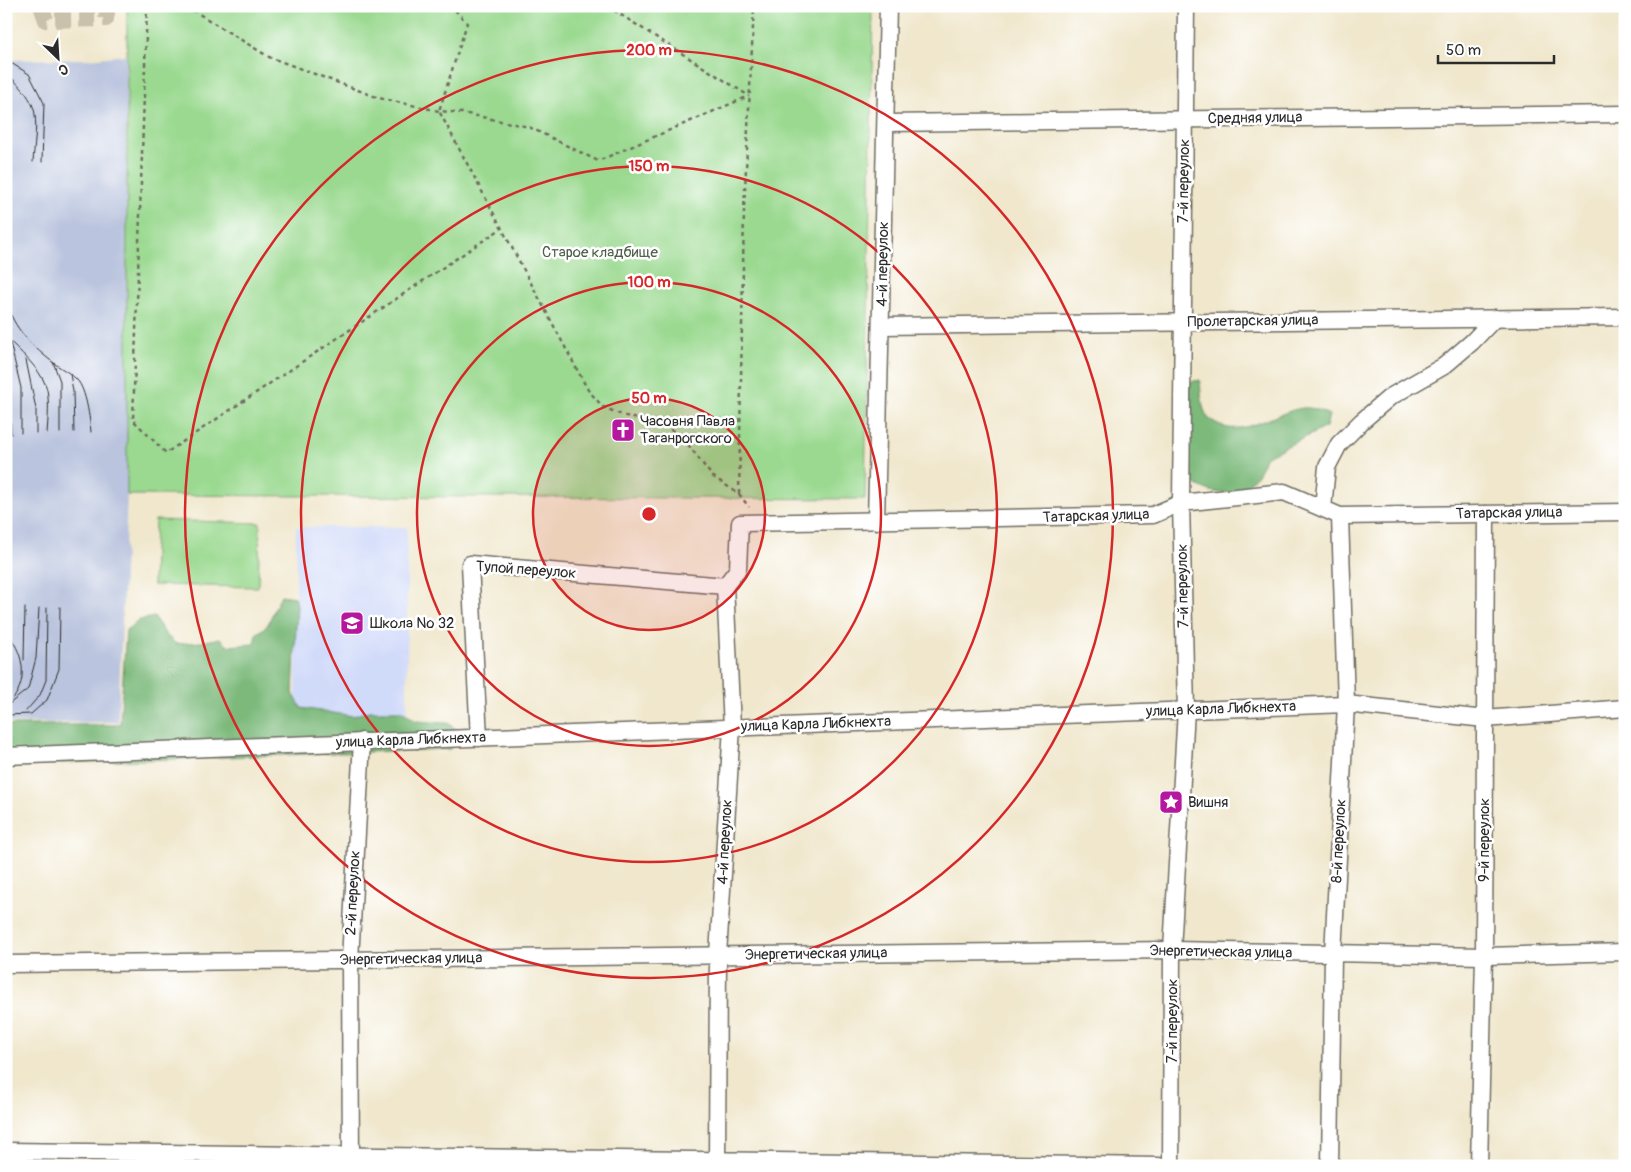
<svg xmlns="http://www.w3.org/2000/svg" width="1631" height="1172" font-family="Pangolin,sans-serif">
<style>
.built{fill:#d0daf9}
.industrial{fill:#bac4de}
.green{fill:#9ad98f;stroke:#62825d}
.forest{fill:#7bb97a;stroke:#537252}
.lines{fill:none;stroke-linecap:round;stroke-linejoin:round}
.minor-tunnel{stroke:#c9c1ac;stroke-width:16;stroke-dasharray:16 8;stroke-linecap:butt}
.minor-casing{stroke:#706d63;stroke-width:19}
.path{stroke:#706d63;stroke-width:2.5;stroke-dasharray:4 4;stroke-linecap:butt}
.minor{stroke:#fff;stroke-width:16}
.tram{stroke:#2b2b2b;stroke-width:1}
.ring{fill:none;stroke:#d62828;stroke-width:2.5}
.labels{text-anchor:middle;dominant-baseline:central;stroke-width:5;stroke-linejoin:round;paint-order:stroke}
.street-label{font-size:15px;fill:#2b2b2b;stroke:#fff}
.park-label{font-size:15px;fill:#4c5f49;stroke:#fff}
.poi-label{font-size:15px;fill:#2b2b2b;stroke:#fff;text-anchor:start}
.centre{fill:#d62828;stroke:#fff;stroke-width:2.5}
.ring-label{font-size:15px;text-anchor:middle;font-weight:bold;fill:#d62828;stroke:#fff;stroke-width:5;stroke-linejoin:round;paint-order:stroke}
</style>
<rect width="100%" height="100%" fill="#fff"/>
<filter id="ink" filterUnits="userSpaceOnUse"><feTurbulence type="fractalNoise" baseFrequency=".02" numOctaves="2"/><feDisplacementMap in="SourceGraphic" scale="10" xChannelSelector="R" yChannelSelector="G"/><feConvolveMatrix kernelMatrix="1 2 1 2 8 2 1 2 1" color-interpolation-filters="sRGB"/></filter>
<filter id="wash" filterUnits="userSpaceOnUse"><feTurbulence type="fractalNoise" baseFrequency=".0096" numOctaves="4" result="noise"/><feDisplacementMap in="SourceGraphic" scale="20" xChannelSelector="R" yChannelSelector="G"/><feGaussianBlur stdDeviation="1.12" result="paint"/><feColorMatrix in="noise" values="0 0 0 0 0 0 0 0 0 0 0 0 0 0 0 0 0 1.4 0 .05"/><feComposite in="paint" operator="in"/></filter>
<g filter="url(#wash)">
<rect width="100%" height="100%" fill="#f0e7cc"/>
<!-- built -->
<rect class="built" x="296" y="527" width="111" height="192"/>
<!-- industrial -->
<path class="industrial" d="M126,55L127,495L118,722L6,723V60L88,59Z"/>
<!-- green -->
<g class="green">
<path d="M127,6H873L865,499L127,495Z"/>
<path d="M155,520L260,523L258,587L153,585Z"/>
</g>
<!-- forest -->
<g class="forest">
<path d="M1200,380C1201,392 1201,408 1208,418C1210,420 1215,422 1218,424C1240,439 1278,411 1303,408C1312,407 1321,411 1329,415L1326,427L1265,457C1254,494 1221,503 1191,481L1188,467V390L1190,382Z"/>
<path d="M281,595L295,597L297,605L293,693L301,708L353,716L369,711H402L416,721L448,723L457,730L450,749L6,765V725H120L126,630L140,620L154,617L166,635L176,644L201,642L220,638L228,646L254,644L256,634L267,626Z"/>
</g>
</g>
<g filter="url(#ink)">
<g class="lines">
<!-- minor-tunnel -->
<path class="minor-tunnel" d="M41,6L46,20L106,19L108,6"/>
<!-- minor casing -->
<g class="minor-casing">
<g id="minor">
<path d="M886,123L1625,114"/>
<path d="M881,326L1625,317"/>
<path d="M1323,508L1327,467L1339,444L1362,421L1390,397L1444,366L1472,342L1495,318"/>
<path d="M876,521L888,6"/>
<path d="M479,738L470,564L725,586"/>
<path d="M6,756L1346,704L1485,719L1625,708"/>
<path d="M6,964L1172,950L1484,956L1625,952"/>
<path d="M6,1151L1159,1166"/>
<path d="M351,1166L350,960L362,741"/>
<path d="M717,1166L718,955L732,727L725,586L738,569L740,523L1153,515L1181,503L1284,492L1340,516L1625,512"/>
<path d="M1171,1166L1172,950L1186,710L1181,503L1186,6"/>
<path d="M1330,1166L1333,954L1346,704L1340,516"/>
<path d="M1479,1166L1484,956L1486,514"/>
</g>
</g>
<!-- path -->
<g class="path">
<path d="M147,6L133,420L166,453L502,228"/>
<path d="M186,6L269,57L379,98L439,111L463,113L529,127L598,161L749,96"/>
<path d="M451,6L455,10L459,6"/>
<path d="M607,6L749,96"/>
<path d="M455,10L467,23L439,111L588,390L603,407L622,415L660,425L680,434L712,476L739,494L749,507"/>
<path d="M739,494L744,210L754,6"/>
</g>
<!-- minor -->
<use href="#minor" class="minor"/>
<!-- tram -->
<g class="tram">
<path d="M6,60L29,74L44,103L42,162"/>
<path d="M6,74C18,82 34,100 35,115C37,130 34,147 33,162"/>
<path d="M6,301C13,329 33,347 55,364C62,369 72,374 77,380C86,389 90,420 91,432"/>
<path d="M6,326L21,388V433"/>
<path d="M6,337C19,351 39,367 46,386C50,398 48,420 47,433"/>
<path d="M26,360L36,409V433"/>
<path d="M53,362L60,381V433"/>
<path d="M6,372L9,386L11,434"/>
<path d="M70,374L73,391L74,432"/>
<path d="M6,632C23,651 29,678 13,699"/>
<path d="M24,660L25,608"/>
<path d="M8,705L28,689L36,658L39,608"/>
<path d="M26,711L40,695L46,680L47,608"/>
<path d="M6,715L31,714L47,700L59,669L60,607"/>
</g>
</g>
</g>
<!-- distance rings -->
<circle cx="649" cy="514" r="116" fill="#d62828" fill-opacity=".12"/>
<g class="ring">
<circle cx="649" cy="514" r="116"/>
<circle cx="649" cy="514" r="232"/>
<circle cx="649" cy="514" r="348"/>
<circle cx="649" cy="514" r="464"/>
</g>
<!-- icons -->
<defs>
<g id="church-square" transform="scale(1.25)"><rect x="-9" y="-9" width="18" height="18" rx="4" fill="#b5179e" stroke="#fff"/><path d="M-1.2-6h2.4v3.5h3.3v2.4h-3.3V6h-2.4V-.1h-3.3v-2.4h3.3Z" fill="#fff"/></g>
<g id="school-square" transform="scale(1.25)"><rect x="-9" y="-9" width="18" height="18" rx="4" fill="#b5179e" stroke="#fff"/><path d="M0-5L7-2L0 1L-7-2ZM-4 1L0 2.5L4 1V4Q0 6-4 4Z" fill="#fff"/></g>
<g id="sight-square" transform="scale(1.25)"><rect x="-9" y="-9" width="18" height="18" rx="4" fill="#b5179e" stroke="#fff"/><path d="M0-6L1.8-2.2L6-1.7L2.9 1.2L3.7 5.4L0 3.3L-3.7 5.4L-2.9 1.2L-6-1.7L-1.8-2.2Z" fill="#fff"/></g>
</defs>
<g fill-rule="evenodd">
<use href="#church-square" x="623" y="430"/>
<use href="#school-square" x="352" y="623"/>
<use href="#sight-square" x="1171" y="802"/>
</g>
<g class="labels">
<!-- street labels -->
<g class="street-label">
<text transform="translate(1255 118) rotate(-1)">Средняя улица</text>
<text transform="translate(1184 181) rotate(-89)">7-й переулок</text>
<text transform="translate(883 264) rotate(-89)">4-й переулок</text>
<text transform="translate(1253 321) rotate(-1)">Пролетарская улица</text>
<text transform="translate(1509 513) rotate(-1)">Татарская улица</text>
<text transform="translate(1096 516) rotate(-2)">Татарская улица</text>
<text transform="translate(526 570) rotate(4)">Тупой переулок</text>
<text transform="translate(1183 586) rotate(-91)">7-й переулок</text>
<text transform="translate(1221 709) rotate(-2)">улица Карла Либкнехта</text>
<text transform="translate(816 724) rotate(-2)">улица Карла Либкнехта</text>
<text transform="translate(411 740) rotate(-2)">улица Карла Либкнехта</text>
<text transform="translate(1484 840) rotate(-90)">9-й переулок</text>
<text transform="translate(1339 841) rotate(-87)">8-й переулок</text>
<text transform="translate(725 842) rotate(-87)">4-й переулок</text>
<text transform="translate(353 893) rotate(-87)">2-й переулок</text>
<text transform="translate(1221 952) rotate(1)">Энергетическая улица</text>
<text transform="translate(816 954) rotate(-1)">Энергетическая улица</text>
<text transform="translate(411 959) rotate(-1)">Энергетическая улица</text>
<text transform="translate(1172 1021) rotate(-90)">7-й переулок</text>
</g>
<!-- park labels -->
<g class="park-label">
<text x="600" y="252">Старое кладбище</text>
</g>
<!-- poi labels -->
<g class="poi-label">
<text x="640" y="421">Часовня Павла<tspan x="640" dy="17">Таганрогского</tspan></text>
<text x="370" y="623">Школа № 32</text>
<text x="1188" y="802">Вишня</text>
</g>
</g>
<circle cx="649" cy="514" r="8" class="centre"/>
<g class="ring-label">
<text x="649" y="55">200 m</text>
<text x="649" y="171">150 m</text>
<text x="649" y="287">100 m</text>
<text x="649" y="403">50 m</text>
</g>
<!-- margin -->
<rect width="1631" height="1172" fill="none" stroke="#fff" stroke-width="25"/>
<!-- north arrow -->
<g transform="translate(58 58) rotate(155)" stroke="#ffffff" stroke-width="4" paint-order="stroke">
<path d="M0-4L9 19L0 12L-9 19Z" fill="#2b2b2b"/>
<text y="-8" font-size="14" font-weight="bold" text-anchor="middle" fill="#2b2b2b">С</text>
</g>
<!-- scale -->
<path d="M1438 55v8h116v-8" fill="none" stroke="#2b2b2b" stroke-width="2.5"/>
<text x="1446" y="55" font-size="15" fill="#2b2b2b" stroke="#ffffff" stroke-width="4" paint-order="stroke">50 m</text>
</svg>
